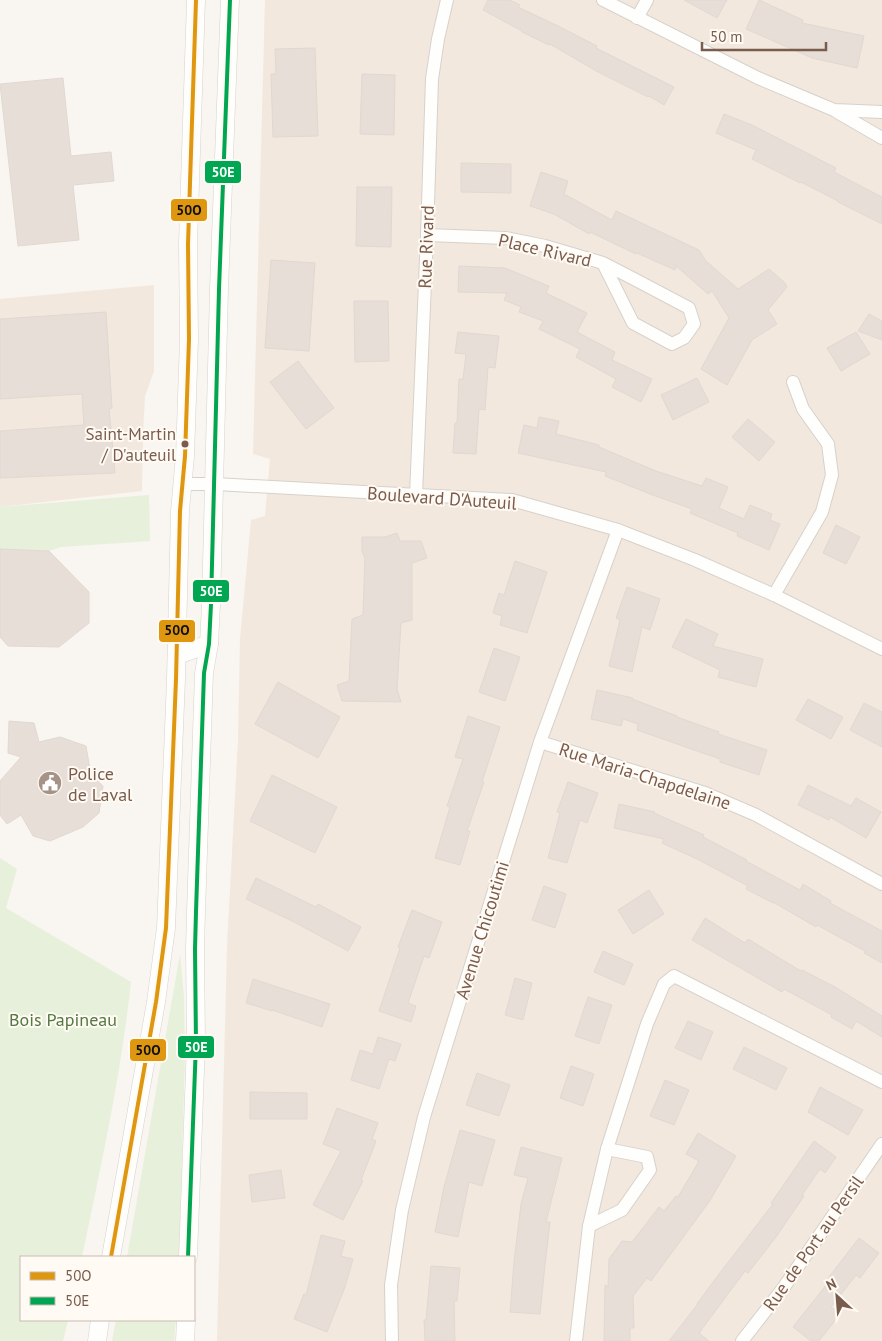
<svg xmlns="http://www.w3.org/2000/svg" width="882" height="1341" font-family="'PT Sans',sans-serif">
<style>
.residential{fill:#f2e8de}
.green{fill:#e7f0db}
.building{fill:#e6ded7;stroke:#e2d8d2}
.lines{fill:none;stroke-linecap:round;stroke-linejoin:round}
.street-casing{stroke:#d7d1cb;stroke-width:14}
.secondary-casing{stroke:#d9d2cb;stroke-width:19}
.street{stroke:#fefefd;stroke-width:12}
.secondary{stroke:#fefefd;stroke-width:18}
.bus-1-casing{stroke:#fffaf3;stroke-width:8}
.bus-2-casing{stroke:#fffaf3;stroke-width:8}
.bus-1{stroke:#de970f;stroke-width:4}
.bus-2{stroke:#00a651;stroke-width:4}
.bus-dot{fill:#7a5c4d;stroke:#fffaf3;stroke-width:2}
.labels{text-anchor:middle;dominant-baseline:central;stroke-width:4;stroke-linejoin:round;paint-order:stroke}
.bus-label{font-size:17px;fill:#7a5c4d;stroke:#fffaf3;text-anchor:end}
.street-label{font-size:18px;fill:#7a5c4d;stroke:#fffaf3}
.poi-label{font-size:18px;fill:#7a5c4d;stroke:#fffaf3;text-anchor:start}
.park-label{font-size:18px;fill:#537a41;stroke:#fffaf3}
.line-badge{stroke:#fffaf3;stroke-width:2}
.badge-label{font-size:14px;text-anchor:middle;font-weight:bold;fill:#fff}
.pale-badge-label{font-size:14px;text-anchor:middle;font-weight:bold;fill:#111}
</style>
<rect width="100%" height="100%" fill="#f9f5f0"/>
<!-- residential -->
<g class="residential">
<path d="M265,0H882V1341H217L227,946L238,740L240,639L251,520L265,516L270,459L253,454Z"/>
<path d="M154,285V371L145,396L143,433L142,491L0,507V299Z"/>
</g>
<!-- green -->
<g class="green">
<path d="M149,495L150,541L61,547L49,551L0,549V507Z"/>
<path d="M0,858L17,869L6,908L131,982C121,1075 101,1166 82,1257H21V1320H68L63,1341H0Z"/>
<path d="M180,954L184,997L185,1056L179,1257H127Z"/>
<path d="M116,1320H176L174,1341H112Z"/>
</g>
<!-- building -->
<g class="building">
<path d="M488,0H510L520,5L518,7L558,26L597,46L596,48L674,87L664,105L649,96L648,97L598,72L550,44L549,45L522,32V31L483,10Z"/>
<path d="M684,0H727L717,18Z"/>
<path d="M759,0L803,20L802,23L864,36L857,68L812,58L746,29Z"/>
<path d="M315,48L318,136L273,137L271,74H276L275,49Z"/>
<path d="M362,74L395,75L394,135L360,134Z"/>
<path d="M63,78L71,156L111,152L114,181L73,185L79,240L18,246L0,84Z"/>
<path d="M724,114L752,125L836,168L834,172L882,197V224L838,202V201L801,182L800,183L752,159L756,150L716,133Z"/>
<path d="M461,163L511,164V193L461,192Z"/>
<path d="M541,172L568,181L564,194L612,220L616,211L699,250L706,261L738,289L769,269L784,282L787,287L768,310L777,324L752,340L727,385L701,369L729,318L712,291L708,294L676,266L675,270L637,253L636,254L590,232L589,234L554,214L530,206Z"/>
<path d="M357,187H392L391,247L356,246Z"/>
<path d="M271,260L315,263L309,351L265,348Z"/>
<path d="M459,266L505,268L549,286L546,293L587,313L577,332L615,352L612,360L652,379L641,402L612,387L616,379L576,357L580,349L539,329L543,321L519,312L521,307L504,300L507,293L458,292Z"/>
<path d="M354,301H388L389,361L355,362Z"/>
<path d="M106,312L112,408L109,409L115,473L0,478V431L84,425L82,394L0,399V319Z"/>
<path d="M869,314L882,321V340L858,331Z"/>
<path d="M458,332L499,336L495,368L488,367L485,410L479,409L476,454L453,453L455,423H457L459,379H463L466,354L455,353Z"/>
<path d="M856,332L870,354L841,371L827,348Z"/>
<path d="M298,361L334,408L306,429L270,382Z"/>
<path d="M697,378L709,402L673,420L661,395Z"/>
<path d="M539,417L559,421L556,434L599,445V447L656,471L702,486L706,478L728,487L719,508L744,519L750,505L772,514L770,520L780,524L769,550L737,536L738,533L690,513L692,509L650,494L605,476L606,472L518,453L524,425L537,428Z"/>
<path d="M748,419L775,442L759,461L732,437Z"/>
<path d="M836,525L860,537L846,564L823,553Z"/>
<path d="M397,533L400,541H421L427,558L412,563V620L401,623L397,689L401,702L342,701L337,685L349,681L352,619L363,615L365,558L362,551V537H385Z"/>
<path d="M0,549L49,551L89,592V623L59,647L8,646L0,637Z"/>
<path d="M515,561L547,572L527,633L500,625L502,616L493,613L499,593L504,595Z"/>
<path d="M627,587L660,599L650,630L642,627L632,672L609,666L620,620L616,618Z"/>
<path d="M686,619L718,634L713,646L763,659L756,687L718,677L720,670L672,647Z"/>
<path d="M494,648L520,657L505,701L479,692Z"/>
<path d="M278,682L340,717L318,758L255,724Z"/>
<path d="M597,690L633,698L632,699L677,716V717L719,732L718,734L767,750L759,775L720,762V759L637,730L638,724L623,719L621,726L591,719Z"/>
<path d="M808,699L843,717L831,739L796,720Z"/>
<path d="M864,703L882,712V747L850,730Z"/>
<path d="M468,716L500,727L482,782H484L467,831H470L460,865L435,858L450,807L447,806L463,759L455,757Z"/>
<path d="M9,721L34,723L39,742L60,737L86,746L91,775L103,786L99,813L83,827L50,841L33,836L21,815L7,824L0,815V781L21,757L8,753Z"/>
<path d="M272,775L337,807L315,853L250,821Z"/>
<path d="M568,782L598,793L587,823L580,820L567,863L548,858L560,813L557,812Z"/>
<path d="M808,785L851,806L856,798L881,812L866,838L830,817L829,820L798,805Z"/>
<path d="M619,804L655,812L654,813L704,835L703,837L747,860L746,861L800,890L803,884L831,901L830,903L882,931V963L864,953L865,951L817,925L816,927L773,902V903L746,889L748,886L697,859L662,843L664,839L614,828Z"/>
<path d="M256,878L316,907L318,904L361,927L348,951L294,922L246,899Z"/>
<path d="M544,886L566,894L555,928L532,920Z"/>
<path d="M649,890L664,914L633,934L618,910Z"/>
<path d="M412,910L442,922L429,958L424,956L408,1003L416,1006L411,1022L379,1011L400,948L398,947Z"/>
<path d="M705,918L745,943L748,939L801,971L802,970L835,987L882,1016V1037L856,1021L852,1029L831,1017L832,1015L784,989L782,992L692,940Z"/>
<path d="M603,951L633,964L624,985L594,972Z"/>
<path d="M515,978L532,983L523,1020L505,1015Z"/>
<path d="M253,979L330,1004L322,1027L272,1010V1011L246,1003Z"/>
<path d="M588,997L612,1005L599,1044L575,1036Z"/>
<path d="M688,1021L713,1032L701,1060L675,1048Z"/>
<path d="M378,1037L401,1044L395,1061L389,1059L379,1089L351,1080L360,1050L373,1054Z"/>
<path d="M744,1047L787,1068L776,1090L733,1069Z"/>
<path d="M571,1066L594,1074L583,1106L560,1098Z"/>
<path d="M477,1073L510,1085L499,1116L466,1105Z"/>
<path d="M665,1080L689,1090L674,1125L650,1116Z"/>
<path d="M820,1087L863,1110L848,1135L808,1112Z"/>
<path d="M250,1092L307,1093V1119H250Z"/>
<path d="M337,1108L378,1123L372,1139L376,1141L361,1180L363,1181L343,1220L313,1205L341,1151L323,1144Z"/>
<path d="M460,1130L495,1140L482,1186L469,1182L458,1237L435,1232L444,1187Z"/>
<path d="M698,1133L736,1156L709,1202L651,1281L647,1278L633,1296L634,1328H630V1341H604L605,1285L608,1287L609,1259L622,1241L632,1242L659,1207L664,1211L676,1196L678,1197L699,1161L686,1154Z"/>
<path d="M814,1141L836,1157L825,1173L820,1169L802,1195L804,1196L776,1237L748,1273L745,1271L699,1333L709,1341H669L697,1305V1304L716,1278L773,1204L771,1203Z"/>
<path d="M521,1147L562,1158L546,1222H550L545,1265L540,1314L510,1312L514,1262L521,1204L528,1178L514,1175Z"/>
<path d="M281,1170L285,1198L252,1202L249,1175Z"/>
<path d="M321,1235L345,1241L341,1256L353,1259L345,1287L327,1332L294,1319L304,1294L306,1295Z"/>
<path d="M859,1238L879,1253L860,1278L856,1275L831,1307L840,1314L819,1341H811L793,1327L827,1284L825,1282Z"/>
<path d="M431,1266L460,1268L457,1301H454L455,1341H425L424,1320H426Z"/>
</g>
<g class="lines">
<!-- street casing -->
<g class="street-casing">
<g id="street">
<path d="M603,0L758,78L834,110L882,112"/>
<path d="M637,18L647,0"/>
<path d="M837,112L882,138"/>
<path d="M427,235L506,238L545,246L603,263L634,279L689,308L694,324L684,338L672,344L633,323L603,263"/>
<path d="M183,484H215L512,500L618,530L695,560L774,595L882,649"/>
<path d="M416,495L427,235L432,79L438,39L447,0"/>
<path d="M774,595L822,512L832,475L828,444L803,409L793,382"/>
<path d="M540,742L705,793L756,815L882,884"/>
<path d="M589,1226L622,1210L650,1170L647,1157L607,1149"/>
<path d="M392,1341L391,1285L402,1210L424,1117L540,742L618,530"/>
<path d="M576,1341L589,1226L607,1149L647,1024L664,984L674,976L882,1082"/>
<path d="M742,1341L784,1287L882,1144"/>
</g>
</g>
<!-- secondary casing -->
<g class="secondary-casing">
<g id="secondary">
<path d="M177,655L209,644"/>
<path d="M111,1257L156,1002L166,928L176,679L180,511L185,456L189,339L188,244L196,0"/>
<path d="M188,1257L196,1043L195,949L196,912L204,673L209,644L211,604L219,289L230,0"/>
<path d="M97,1341L100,1320"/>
<path d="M185,1341L186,1320"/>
</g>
</g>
<!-- street -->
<use href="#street" class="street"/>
<!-- secondary -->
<use href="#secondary" class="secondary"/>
<!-- bus-1 casing -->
<g class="bus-1-casing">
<path id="bus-1" d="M111,1257L156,1002L166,928L176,679L180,511L185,456L189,339L188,244L196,0"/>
</g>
<!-- bus-2 casing -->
<g class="bus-2-casing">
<path id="bus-2" d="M188,1257L196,1043L195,949L196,912L204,673L209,644L211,604L219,289L230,0"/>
</g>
<!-- bus-1 -->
<use href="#bus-1" class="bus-1"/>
<!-- bus-2 -->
<use href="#bus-2" class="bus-2"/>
</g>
<!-- icons -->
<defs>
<g id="civic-disc" transform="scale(1.25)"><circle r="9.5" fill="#a69286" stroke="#fffaf3"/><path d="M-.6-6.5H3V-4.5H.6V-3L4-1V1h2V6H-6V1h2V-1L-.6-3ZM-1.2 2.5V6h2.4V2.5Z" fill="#fff"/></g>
</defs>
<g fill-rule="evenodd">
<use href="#civic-disc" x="50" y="783"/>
</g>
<!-- markers -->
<circle class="bus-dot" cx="185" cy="444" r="4.5"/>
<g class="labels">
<!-- bus labels -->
<g class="bus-label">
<text x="176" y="434">Saint-Martin<tspan x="176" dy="21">/ D'auteuil</tspan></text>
</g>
<!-- street labels -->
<g class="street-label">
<text transform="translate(426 247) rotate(-88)">Rue Rivard</text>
<text transform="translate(545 250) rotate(13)">Place Rivard</text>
<text transform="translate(442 498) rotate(4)">Boulevard D'Auteuil</text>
<text transform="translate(645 776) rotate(18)">Rue Maria-Chapdelaine</text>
<text transform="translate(482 930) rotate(-73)">Avenue Chicoutimi</text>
<text transform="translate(813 1243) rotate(-55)">Rue de Port au Persil</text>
</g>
<!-- poi labels -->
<g class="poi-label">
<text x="68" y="773">Police<tspan x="68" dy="21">de Laval</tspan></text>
</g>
<!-- park labels -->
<g class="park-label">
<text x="63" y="1019">Bois Papineau</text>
</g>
</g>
<g class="line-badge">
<rect x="204" y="160" width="38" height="24" rx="5" fill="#00a651"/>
<rect x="170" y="198" width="38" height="24" rx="5" fill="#de970f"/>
<rect x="192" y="579" width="38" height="24" rx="5" fill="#00a651"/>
<rect x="158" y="619" width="38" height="24" rx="5" fill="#de970f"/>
<rect x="177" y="1035" width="38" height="24" rx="5" fill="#00a651"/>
<rect x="129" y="1038" width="38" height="24" rx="5" fill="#de970f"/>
</g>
<g class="badge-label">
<text x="223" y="177">50E</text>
<text x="211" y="596">50E</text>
<text x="196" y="1052">50E</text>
</g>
<g class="pale-badge-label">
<text x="189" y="215">50O</text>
<text x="177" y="635">50O</text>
<text x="148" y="1055">50O</text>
</g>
<!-- legend -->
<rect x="20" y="1256" width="175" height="65" fill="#fffaf3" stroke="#cabbb1"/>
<rect x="30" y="1272" width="25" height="8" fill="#de970f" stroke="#cabbb1"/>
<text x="65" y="1281" font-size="15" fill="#7a5c4d">50O</text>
<rect x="30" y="1297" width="25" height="8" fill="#00a651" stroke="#cabbb1"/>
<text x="65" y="1306" font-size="15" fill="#7a5c4d">50E</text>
<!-- north arrow -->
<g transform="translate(837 1296) rotate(334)" stroke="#fffaf3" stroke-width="4" paint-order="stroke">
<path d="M0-4L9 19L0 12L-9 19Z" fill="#7a5c4d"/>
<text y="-8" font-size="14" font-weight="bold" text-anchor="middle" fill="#7a5c4d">N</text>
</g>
<!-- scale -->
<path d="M702 42v8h124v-8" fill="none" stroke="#7a5c4d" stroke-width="2.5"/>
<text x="710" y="42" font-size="15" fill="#7a5c4d" stroke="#fffaf3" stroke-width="4" paint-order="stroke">50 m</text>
</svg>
